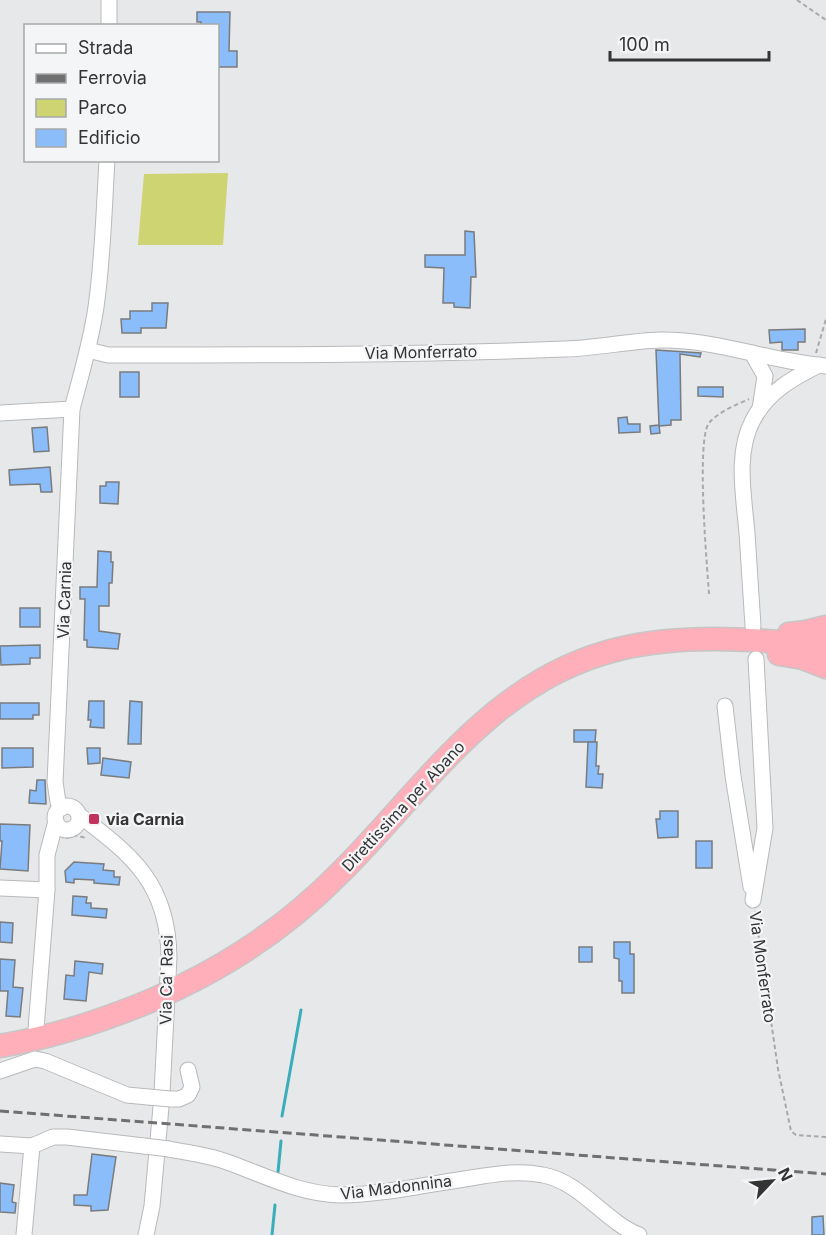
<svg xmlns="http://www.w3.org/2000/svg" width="826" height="1235" font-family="Inter,sans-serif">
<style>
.green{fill:#cdd471}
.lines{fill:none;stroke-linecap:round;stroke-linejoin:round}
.stream{stroke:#3aacba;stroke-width:3}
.building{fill:#8abdf9;stroke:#7a7b7d;stroke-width:1.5}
.minor-casing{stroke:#b8b9bb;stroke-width:17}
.highway-casing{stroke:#c6c6c6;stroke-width:25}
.path{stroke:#a8a9aa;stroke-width:2;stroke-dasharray:4.5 3;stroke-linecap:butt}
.minor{stroke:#fff;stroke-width:15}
.highway{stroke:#ffafb9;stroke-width:22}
.rail{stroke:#707071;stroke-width:3;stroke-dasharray:9 4.5;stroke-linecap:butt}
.minor-bridge-casing{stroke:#b8b9bb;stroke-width:17;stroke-linecap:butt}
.highway-bridge-casing{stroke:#c6c6c6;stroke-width:25;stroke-linecap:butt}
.minor-bridge{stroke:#fff;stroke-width:15}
.highway-bridge{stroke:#ffafb9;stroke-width:22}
.poi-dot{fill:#c1335e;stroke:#f4f5f7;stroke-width:2}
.labels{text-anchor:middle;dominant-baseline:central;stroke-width:4.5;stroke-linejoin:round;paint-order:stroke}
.street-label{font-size:16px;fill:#343435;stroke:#f4f5f7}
.poi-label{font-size:16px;font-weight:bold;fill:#343435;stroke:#f4f5f7;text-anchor:start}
</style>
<rect width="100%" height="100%" fill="#e7e8ea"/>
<!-- green -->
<path class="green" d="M228,173L223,245H138L144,174Z"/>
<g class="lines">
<!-- stream -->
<g class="stream">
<path d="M282,1116L301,1010"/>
<path d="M278,1172L281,1141"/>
<path d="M272,1235L275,1205"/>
</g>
</g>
<!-- building -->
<g class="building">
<path d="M197,12H230L229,51H237V67H218V26L201,25V22H197Z"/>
<path d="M465,231L474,232L476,277H471L470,308L454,307V303H443L444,268L425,267V255H465Z"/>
<path d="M152,303H168L166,328H141V333H122L121,319H130V311H152Z"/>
<path d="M805,329V342H798V350H782V342L770,343L769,330Z"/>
<path d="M656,350L701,353L700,357L680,354L681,420H671V425L659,426L660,433L651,434L650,426L659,425Z"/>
<rect x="120" y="372" width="19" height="25"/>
<path d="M698,387H723V397L698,396Z"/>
<path d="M627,417L628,424H640V432L619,433L618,418Z"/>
<path d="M47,427L49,451L34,452L32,428Z"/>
<path d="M50,467L52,492H41L40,484L10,485L9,470Z"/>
<path d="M106,482H119L118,504L100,503V486H106Z"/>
<path d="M98,551L111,552V562H113L112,583H109V606H99V631L120,634L118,649L87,647V640H84L85,599H80V587H97Z"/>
<rect x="20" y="608" width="20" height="19"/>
<path d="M40,645V658H30V664L1,665L0,646Z"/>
<path d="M89,701H104V728L90,727L91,720H88Z"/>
<path d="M130,701L142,702L141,744H128Z"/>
<path d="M0,703H39V715H33V719H0Z"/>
<path d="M574,730H596L595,742H574Z"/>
<path d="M588,742H597L596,766H599L598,774H603L602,788L586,787Z"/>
<path d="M2,748H33V767L2,768Z"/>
<path d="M87,748H100V763L88,764Z"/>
<path d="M103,758L131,762L129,778L101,775Z"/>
<path d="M37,780H45L46,804L29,803L30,790L36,791Z"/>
<path d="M660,811H678V837L658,838L656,819H660Z"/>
<path d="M0,824L30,825L28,871L0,869L2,841H0Z"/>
<rect x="696" y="841" width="16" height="27"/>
<path d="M74,862L104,864L103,870L114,871V877H120L119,885L94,883V880L74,879V883L66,882L65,871Z"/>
<path d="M73,896L87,897L86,903H91V908L107,909L106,918L72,915Z"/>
<path d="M0,922L13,923L12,943L0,942Z"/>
<path d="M614,942H630V954H634V993H622V981H619V959L614,958Z"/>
<rect x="579" y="947" width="13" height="15"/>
<path d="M0,959L15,960L13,987L23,988L20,1017L6,1016L8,991H0Z"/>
<path d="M75,961L103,964L102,974L89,972L86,1001L64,999L66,975L74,976Z"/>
<path d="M92,1154L116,1157L108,1210L91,1211V1206L74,1205V1195H87Z"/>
<path d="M0,1183L14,1185L12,1202L16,1203L15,1213L0,1212Z"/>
<path d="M823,1216L824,1235H812V1217Z"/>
</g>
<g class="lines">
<!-- minor casing -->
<g class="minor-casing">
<g id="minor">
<path d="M109,26V0"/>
<path d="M88,350L108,355H125C272,355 419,355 565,349C597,348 629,341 660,340C717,339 770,362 826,366"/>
<path d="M752,353L765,376L760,409"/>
<path d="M0,413L72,409"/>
<path d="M753,626C751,595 749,564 747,533C744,497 735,453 753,420C767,392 793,378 819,365"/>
<path d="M725,706L733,776L751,887"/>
<circle cx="67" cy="818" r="12"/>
<path d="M62,808L58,802L55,782L72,409C81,375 91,342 96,307C103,258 104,209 107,160"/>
<path d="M79,815C133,856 168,884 169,957L162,1093"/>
<path d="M0,888L47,890"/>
<path d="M753,900L765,828L756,659"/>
<path d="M36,1029L47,890V855L56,821"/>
<path d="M0,1071L35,1059L45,1061L127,1095L148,1097"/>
<path d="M171,1099H179L188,1095L192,1087L188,1070"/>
<path d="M0,1144L32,1146L53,1137H67L144,1146"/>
<path d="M169,1149C188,1153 208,1155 227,1162C264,1175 299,1194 340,1195C381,1195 430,1184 471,1178C495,1174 519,1170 543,1175C581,1182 604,1221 639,1235"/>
<path d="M24,1235L32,1146"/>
<path d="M146,1235L152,1206L161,1107"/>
</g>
</g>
<!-- highway casing -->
<g class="highway-casing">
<g id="highway">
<path d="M789,634L806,632L826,627"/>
<path d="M779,654L803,658L826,667"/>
<path d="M180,987C240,958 294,920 341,872C426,787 493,679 619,649C686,633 758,640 826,645"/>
<path d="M0,1046C54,1037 105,1020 155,999"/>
</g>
</g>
<!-- path -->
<g class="path">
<path d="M797,0L826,20"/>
<path d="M816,353L826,319"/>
<path d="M709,594C707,565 696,440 709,423C718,412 736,405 749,399"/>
<path d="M66,838L75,835L86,838"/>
<path d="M755,911L778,1069L791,1131L796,1135L826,1137"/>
</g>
<!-- minor -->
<use href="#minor" class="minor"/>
<!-- highway -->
<use href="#highway" class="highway"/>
<!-- rail -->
<path class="rail" d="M0,1111L826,1174"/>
<!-- minor-bridge casing -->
<g class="minor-bridge-casing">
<g id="minor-bridge">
<path d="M148,1097L171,1099"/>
<path d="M144,1146L169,1149"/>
</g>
</g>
<!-- highway-bridge casing -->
<g class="highway-bridge-casing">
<path id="highway-bridge" d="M155,999L180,987"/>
</g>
<!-- minor-bridge -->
<use href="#minor-bridge" class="minor-bridge"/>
<!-- highway-bridge -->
<use href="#highway-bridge" class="highway-bridge"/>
</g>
<!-- markers -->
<rect class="poi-dot" x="88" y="813" width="12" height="12" rx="3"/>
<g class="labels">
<!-- street labels -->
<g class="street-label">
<text transform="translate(421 352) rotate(-1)">Via Monferrato</text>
<text transform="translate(64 600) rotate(-88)">Via Carnia</text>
<text transform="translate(403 806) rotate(-47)">Direttissima per Abano</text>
<text transform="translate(763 967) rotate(82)">Via Monferrato</text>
<text transform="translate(166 980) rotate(-89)">Via Ca' Rasi</text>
<text transform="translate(396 1187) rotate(-7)">Via Madonnina</text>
</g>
<!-- poi labels -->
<g class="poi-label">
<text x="106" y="819">via Carnia</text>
</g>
</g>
<!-- legend -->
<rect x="24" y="24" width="195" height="138" fill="#f4f5f7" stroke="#a7a8a9" stroke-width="1.5"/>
<rect x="36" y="44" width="30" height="9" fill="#ffffff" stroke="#a7a8a9" stroke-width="1.5"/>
<text x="78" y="54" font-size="18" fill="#343435">Strada</text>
<rect x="36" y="74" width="30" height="9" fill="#707071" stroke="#a7a8a9" stroke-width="1.5"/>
<text x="78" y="84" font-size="18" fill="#343435">Ferrovia</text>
<rect x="36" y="99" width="30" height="18" fill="#cdd471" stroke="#a7a8a9" stroke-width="1.5"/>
<text x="78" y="114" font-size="18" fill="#343435">Parco</text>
<rect x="36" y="129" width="30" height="18" fill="#8abdf9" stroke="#a7a8a9" stroke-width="1.5"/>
<text x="78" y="144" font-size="18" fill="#343435">Edificio</text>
<!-- north arrow -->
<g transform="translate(772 1181) rotate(64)" stroke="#f4f5f7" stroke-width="4.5" paint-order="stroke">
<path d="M0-4.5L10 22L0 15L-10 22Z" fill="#343435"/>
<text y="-9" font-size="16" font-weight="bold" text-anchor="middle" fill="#343435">N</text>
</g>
<!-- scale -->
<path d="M610 51v9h159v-9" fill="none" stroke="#343435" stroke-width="3"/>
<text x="619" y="51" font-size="18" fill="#343435" stroke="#f4f5f7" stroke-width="4.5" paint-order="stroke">100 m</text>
</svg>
